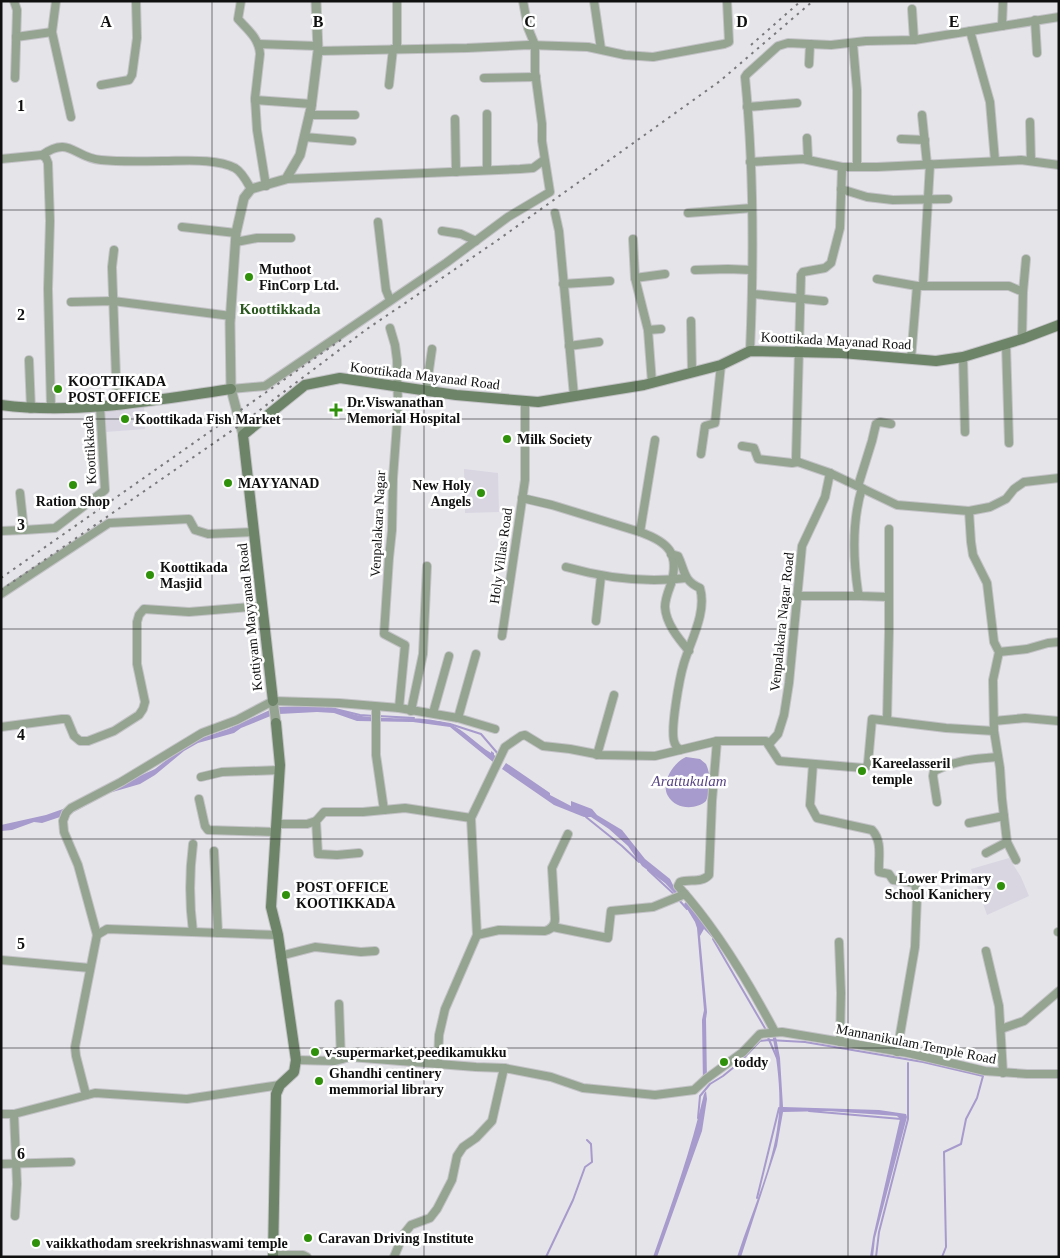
<svg xmlns="http://www.w3.org/2000/svg" width="1060" height="1258" font-family="Georgia,serif">
<style>
.built{fill:#d9d6e2}
.water{fill:#a79acc}
.lines{fill:none;stroke-linecap:round;stroke-linejoin:round}
.stream{stroke:#a79acc;stroke-width:2}
.minor-casing{stroke:#c3c2c6;stroke-width:10}
.tertiary-casing{stroke:#c3c2c6;stroke-width:11}
.secondary-casing{stroke:#c3c2c6;stroke-width:12}
.minor{stroke:#94a491;stroke-width:8}
.tertiary{stroke:#94a491;stroke-width:9}
.secondary{stroke:#6d8468;stroke-width:10}
.rail{stroke:#79787b;stroke-width:2;stroke-dasharray:2.5 5;stroke-linecap:butt}
.grid{fill:none;stroke:#101011;stroke-width:1;stroke-opacity:0.55}
.poi-dot{fill:#2f900a;stroke:#fff;stroke-width:2}
.labels{text-anchor:middle;dominant-baseline:central;stroke-width:5;stroke-linejoin:round;paint-order:stroke}
.poi-label{font-size:14px;font-weight:bold;fill:#101011;stroke:#fff;text-anchor:start}
.street-label{font-size:14px;fill:#101011;stroke:#fff}
.neighbourhood-label{font-size:15px;font-weight:bold;fill:#29571e;stroke:#fff}
.water-label{font-size:15px;font-style:italic;fill:#584584;stroke:#fff}
.grid-label{font-size:16px;text-anchor:middle;font-weight:bold;fill:#101011;stroke:#fff;stroke-width:5;stroke-linejoin:round;paint-order:stroke}
</style>
<rect width="100%" height="100%" fill="#e5e4e9"/>
<!-- built -->
<g class="built">
<path d="M144,406L145,429L106,432L104,409Z"/>
<path d="M464,469L498,473L499,512L465,513Z"/>
<path d="M1009,858L1021,877L1029,896L987,915L971,869Z"/>
</g>
<!-- water -->
<g class="water">
<path d="M277,707C292,707 309,705 324,707C339,708 353,716 369,717C396,720 423,715 449,724C465,730 476,744 491,753V751L494,753V755L503,761L498,766L450,727L413,722L357,721L334,713L317,712L279,714Z"/>
<path d="M272,709L273,715L241,728L234,733L198,743L184,751L155,775L140,784L109,793L72,813L42,823L34,822L12,830L1,831V825L46,815L80,803L155,769L190,742L228,729Z"/>
<path d="M686,757L700,759L706,764C711,775 711,789 706,801C696,810 676,810 668,796C660,783 674,762 686,757Z"/>
<path d="M506,763L550,793V795L571,806V801L592,809L597,815L622,830L645,859L670,879L673,885L685,894L682,901L665,883L642,866L628,846L609,829L591,817H584L554,805L502,769Z"/>
<path d="M688,900L734,958L770,1015L775,1029C753,995 733,957 704,929L700,936L707,1012L706,1019L707,1082L703,1085L702,1020L704,1010L697,928L695,922L684,904Z"/>
<path d="M775,1032L780,1058L783,1107L879,1110L906,1114L907,1117L875,1238L873,1257H870L873,1237L900,1119L897,1116L828,1111L783,1112L777,1146L741,1257H737C751,1213 773,1167 778,1122C782,1098 777,1058 772,1034Z"/>
<path d="M706,1091L707,1099L702,1131L657,1257H653C672,1203 691,1150 704,1094Z"/>
</g>
<g class="lines">
<!-- stream -->
<g class="stream">
<path d="M327,707L360,715L374,716"/>
<path d="M378,716L414,718"/>
<path d="M438,722L450,724L481,734L499,755"/>
<path d="M586,817L622,846L639,862"/>
<path d="M648,870L676,896"/>
<path d="M679,900L687,909"/>
<path d="M713,939L766,1030"/>
<path d="M767,1035L777,1058"/>
<path d="M809,1111L901,1119"/>
<path d="M698,1118L700,1096L710,1084L723,1076L739,1063L760,1041L769,1040L805,1042L923,1062L983,1076L977,1098L966,1119L961,1144L944,1152L946,1247L942,1257"/>
<path d="M757,1198L779,1108"/>
<path d="M546,1257L573,1200L585,1167L592,1162L591,1144L587,1140"/>
<path d="M876,1257L879,1232L908,1119V1063"/>
</g>
<!-- minor casing -->
<g class="minor-casing">
<g id="minor">
<path d="M14,1L17,10L15,78"/>
<path d="M56,1L52,32L71,117"/>
<path d="M241,1L238,19C247,29 259,38 260,54L255,98L257,130L266,186"/>
<path d="M397,1V49"/>
<path d="M594,1L601,49"/>
<path d="M912,9L914,40"/>
<path d="M1035,20L1037,53"/>
<path d="M1002,26L1003,1"/>
<path d="M970,31L990,102L995,161"/>
<path d="M16,37L52,32"/>
<path d="M258,44L318,46"/>
<path d="M853,44L857,90V166"/>
<path d="M318,51L467,48L529,45L588,47L625,55L653,57L724,44L729,42L727,1"/>
<path d="M809,64L810,44"/>
<path d="M484,78L536,77"/>
<path d="M101,85L129,80L132,75L137,38L136,1"/>
<path d="M389,85L393,49"/>
<path d="M255,100L312,104"/>
<path d="M747,107L797,103"/>
<path d="M309,115H355"/>
<path d="M922,115L927,164"/>
<path d="M455,119L456,172"/>
<path d="M1030,122L1031,161"/>
<path d="M304,137L352,141"/>
<path d="M807,138L808,159"/>
<path d="M901,139L925,140"/>
<path d="M42,155C70,135 74,158 101,160C122,162 142,161 163,161C184,161 216,158 235,168C242,172 247,182 251,189"/>
<path d="M1,159L42,155L46,158L48,163L50,221L48,289L51,408"/>
<path d="M750,162L803,159L842,167H877L1021,160L1059,165"/>
<path d="M842,167L840,228L831,263L825,268L803,272L801,275L796,459L798,462L830,473L897,505L969,511"/>
<path d="M487,170V114"/>
<path d="M286,179L520,169L533,168L544,160"/>
<path d="M841,189L867,197L893,200L948,199"/>
<path d="M555,213L559,231L574,396"/>
<path d="M688,213L752,208"/>
<path d="M378,222L386,290L390,300"/>
<path d="M182,227L236,233"/>
<path d="M442,231L461,234L476,241"/>
<path d="M633,239L635,278L648,330L652,383"/>
<path d="M236,242L257,238H291"/>
<path d="M114,250L112,267L117,405"/>
<path d="M695,270L728,269L752,270"/>
<path d="M635,278L665,274"/>
<path d="M877,279L917,286"/>
<path d="M563,284L610,281"/>
<path d="M923,286H1009L1023,292L1022,339"/>
<path d="M1023,292L1026,259"/>
<path d="M753,294L824,301"/>
<path d="M71,302L113,301L231,316"/>
<path d="M691,321L692,373"/>
<path d="M390,328L395,345L397,360L398,410L393,478L392,530L389,558L384,634L405,645L399,708"/>
<path d="M648,330L661,329"/>
<path d="M1006,344L1009,443"/>
<path d="M569,346L599,342"/>
<path d="M750,351C754,260 754,168 745,77L747,74L778,46L788,43L831,45L866,41L914,40L1059,17"/>
<path d="M963,357L965,432"/>
<path d="M911,359L917,286H923L930,164"/>
<path d="M29,360L31,409"/>
<path d="M231,389L265,386L446,263L508,217L550,192L542,141V124L535,72V45L528,28L523,1"/>
<path d="M426,391L432,349"/>
<path d="M742,446L754,448L758,459L792,463L798,462"/>
<path d="M701,454L705,426L715,423L721,365"/>
<path d="M858,486L872,441L876,424L880,422L891,424"/>
<path d="M862,488C852,521 853,558 858,592L860,596L889,597"/>
<path d="M522,498L552,505L640,532L655,440"/>
<path d="M24,530L55,528L105,490L100,406"/>
<path d="M1,531L24,530L20,493"/>
<path d="M640,532C668,542 680,553 671,584C668,592 665,599 665,607C666,624 679,639 689,651"/>
<path d="M671,554L678,556C685,570 683,581 700,588C707,612 691,640 684,663C680,676 669,733 675,744C676,747 678,748 680,750"/>
<path d="M566,567C605,578 646,583 686,578"/>
<path d="M1,594L109,523L189,519L195,530L208,534L254,532"/>
<path d="M797,596H860"/>
<path d="M596,621L601,576"/>
<path d="M502,636L525,480V401"/>
<path d="M999,652L1027,649L1048,643L1059,642"/>
<path d="M376,707V755L384,810"/>
<path d="M411,711L423,654L427,566"/>
<path d="M433,713L449,656"/>
<path d="M458,718L476,654"/>
<path d="M887,720L889,632V529"/>
<path d="M994,721L1025,718L1059,721"/>
<path d="M1,727L62,719H67L74,736L80,741H88L114,731L139,715L143,709L145,702L137,664V622L139,615L144,609L189,612L263,606"/>
<path d="M994,731L1000,768L1002,799L1007,842L1016,860"/>
<path d="M717,741L712,801L709,875C702,883 690,879 680,882L678,886C717,929 748,981 775,1032"/>
<path d="M769,744L778,734L784,715L789,683L802,546L825,497L830,473"/>
<path d="M597,755L614,695"/>
<path d="M813,764L810,805L817,818L872,830C883,842 878,858 879,872L889,874L893,880L915,883L917,897L915,947L897,1052"/>
<path d="M201,777L222,772L280,770"/>
<path d="M199,799L205,826L208,830L275,832"/>
<path d="M937,802L933,776L934,771C958,760 972,759 998,757"/>
<path d="M316,821L318,854L337,855L359,853"/>
<path d="M969,823L1004,816"/>
<path d="M276,824H307L316,821L324,812H363L405,808L471,818"/>
<path d="M193,844C189,875 189,901 193,932"/>
<path d="M214,851L218,933"/>
<path d="M986,853L1007,842"/>
<path d="M553,927L608,938L611,911L653,907L685,894"/>
<path d="M1058,932H1059"/>
<path d="M97,935L107,929L278,935"/>
<path d="M477,935L499,930L545,931C552,929 555,925 555,919L552,868L568,834"/>
<path d="M839,942L841,993L840,1042"/>
<path d="M986,951L999,1006L1003,1073"/>
<path d="M280,956L315,947L361,952L375,951"/>
<path d="M1,960L90,968"/>
<path d="M339,1004L341,1059"/>
<path d="M1001,1029L1024,1021L1059,991"/>
<path d="M296,1060L335,1061L350,1057L476,1067L504,1068L551,1077L583,1088L655,1095L694,1090L706,1079L743,1052L760,1034L782,1032L908,1053L985,1071L1027,1074H1059"/>
<path d="M438,1063L439,1035L445,1009L477,935L471,818L505,747L521,736L525,735L543,746L570,749L601,755L655,756L717,741H766L779,761L864,768L867,766L868,763L872,719L946,728L994,731L993,680L999,652L994,642L987,583L973,555L971,542L969,511L990,507L1006,499L1014,489L1024,482L1059,478"/>
<path d="M86,1095L76,1056L75,1047L97,935L78,865L64,832L63,821L66,813L71,808L121,782L202,733L237,720L273,701L339,703L399,708L458,718L495,729"/>
<path d="M1,1114H14L95,1093L187,1099L280,1085"/>
<path d="M14,1114L17,1184L15,1216"/>
<path d="M1,1164L71,1162"/>
<path d="M273,1255H303L307,1257"/>
<path d="M394,1257L403,1235L411,1225L430,1218L437,1209L452,1180L457,1156L463,1147L476,1138L492,1121L504,1068"/>
</g>
</g>
<!-- tertiary casing -->
<g class="tertiary-casing">
<g id="tertiary">
<path d="M243,435L231,389L230,323L236,233L244,198L251,189L286,179L300,155L311,108L318,51L316,1"/>
<path d="M273,701L276,723"/>
</g>
</g>
<!-- secondary casing -->
<g class="secondary-casing">
<g id="secondary">
<path d="M1,405C78,415 156,400 231,389"/>
<path d="M273,701L243,435L305,385L340,378L456,395L538,402L644,385L721,365L750,351L842,353L936,361L963,357L1022,339L1059,325"/>
<path d="M273,1257L276,1094L280,1085L294,1072L296,1060L278,935L271,907L280,765L276,723"/>
</g>
</g>
<!-- minor -->
<use href="#minor" class="minor"/>
<!-- tertiary -->
<use href="#tertiary" class="tertiary"/>
<!-- secondary -->
<use href="#secondary" class="secondary"/>
<!-- rail -->
<g class="rail">
<path d="M751,45L801,1"/>
<path d="M1,578L345,337"/>
<path d="M1,590L240,425L367,329L495,242L720,81L813,1"/>
</g>
</g>
<!-- grid -->
<path class="grid" d="M212,1V1257M424,1V1257M636,1V1257M848,1V1257M1,210H1059M1,419H1059M1,629H1059M1,839H1059M1,1048H1059"/>
<!-- markers -->
<g class="poi-dot">
<circle cx="249" cy="277" r="5"/>
<circle cx="58" cy="389" r="5"/>
<path d="M333.5 402.5h5v5h5v5h-5v5h-5v-5h-5v-5h5z"/>
<circle cx="125" cy="419" r="5"/>
<circle cx="507" cy="439" r="5"/>
<circle cx="228" cy="483" r="5"/>
<circle cx="73" cy="485" r="5"/>
<circle cx="481" cy="493" r="5"/>
<circle cx="150" cy="575" r="5"/>
<circle cx="862" cy="771" r="5"/>
<circle cx="1001" cy="886" r="5"/>
<circle cx="286" cy="895" r="5"/>
<circle cx="315" cy="1052" r="5"/>
<circle cx="724" cy="1062" r="5"/>
<circle cx="319" cy="1081" r="5"/>
<circle cx="308" cy="1238" r="5"/>
<circle cx="36" cy="1243" r="5"/>
</g>
<g class="labels">
<!-- poi labels -->
<g class="poi-label">
<text x="259" y="269">Muthoot<tspan x="259" dy="16">FinCorp Ltd.</tspan></text>
<text x="68" y="381">KOOTTIKADA<tspan x="68" dy="16">POST OFFICE</tspan></text>
<text x="347" y="402">Dr.Viswanathan<tspan x="347" dy="16">Memorial Hospital</tspan></text>
<text x="135" y="419">Koottikada Fish Market</text>
<text x="517" y="439">Milk Society</text>
<text x="238" y="483">MAYYANAD</text>
<text x="471" y="485" text-anchor="end">New Holy<tspan x="471" dy="16">Angels</tspan></text>
<text x="73" y="501" text-anchor="middle">Ration Shop</text>
<text x="160" y="567">Koottikada<tspan x="160" dy="16">Masjid</tspan></text>
<text x="872" y="763">Kareelasseril<tspan x="872" dy="16">temple</tspan></text>
<text x="991" y="878" text-anchor="end">Lower Primary<tspan x="991" dy="16">School Kanichery</tspan></text>
<text x="296" y="887">POST OFFICE<tspan x="296" dy="16">KOOTIKKADA</tspan></text>
<text x="325" y="1052">v-supermarket,peedikamukku</text>
<text x="734" y="1062">toddy</text>
<text x="329" y="1073">Ghandhi centinery<tspan x="329" dy="16">memmorial library</tspan></text>
<text x="318" y="1238">Caravan Driving Institute</text>
<text x="46" y="1243">vaikkathodam sreekrishnaswami temple</text>
</g>
<!-- street labels -->
<g class="street-label">
<text transform="translate(836 341) rotate(3)">Koottikada Mayanad Road</text>
<text transform="translate(425 376) rotate(7)">Koottikada Mayanad Road</text>
<text transform="translate(90 450) rotate(-93)">Koottikkada</text>
<text transform="translate(378 524) rotate(-87)">Venpalakara Nagar</text>
<text transform="translate(501 556) rotate(-82)">Holy Villas Road</text>
<text transform="translate(250 617) rotate(-96)">Kottiyam Mayyanad Road</text>
<text transform="translate(782 622) rotate(-84)">Venpalakara Nagar Road</text>
<text transform="translate(916 1044) rotate(11)">Mannanikulam Temple Road</text>
</g>
<!-- neighbourhood labels -->
<g class="neighbourhood-label">
<text x="280" y="309">Koottikkada</text>
</g>
<!-- water labels -->
<g class="water-label">
<text x="689" y="781">Arattukulam</text>
</g>
</g>
<g class="grid-label">
<text x="106" y="27">A</text>
<text x="318" y="27">B</text>
<text x="530" y="27">C</text>
<text x="742" y="27">D</text>
<text x="954" y="27">E</text>
<text x="21" y="111">1</text>
<text x="21" y="320">2</text>
<text x="21" y="530">3</text>
<text x="21" y="740">4</text>
<text x="21" y="949">5</text>
<text x="21" y="1159">6</text>
</g>
<!-- border -->
<rect width="1060" height="1258" fill="none" stroke="#101011" stroke-width="5"/>
</svg>
